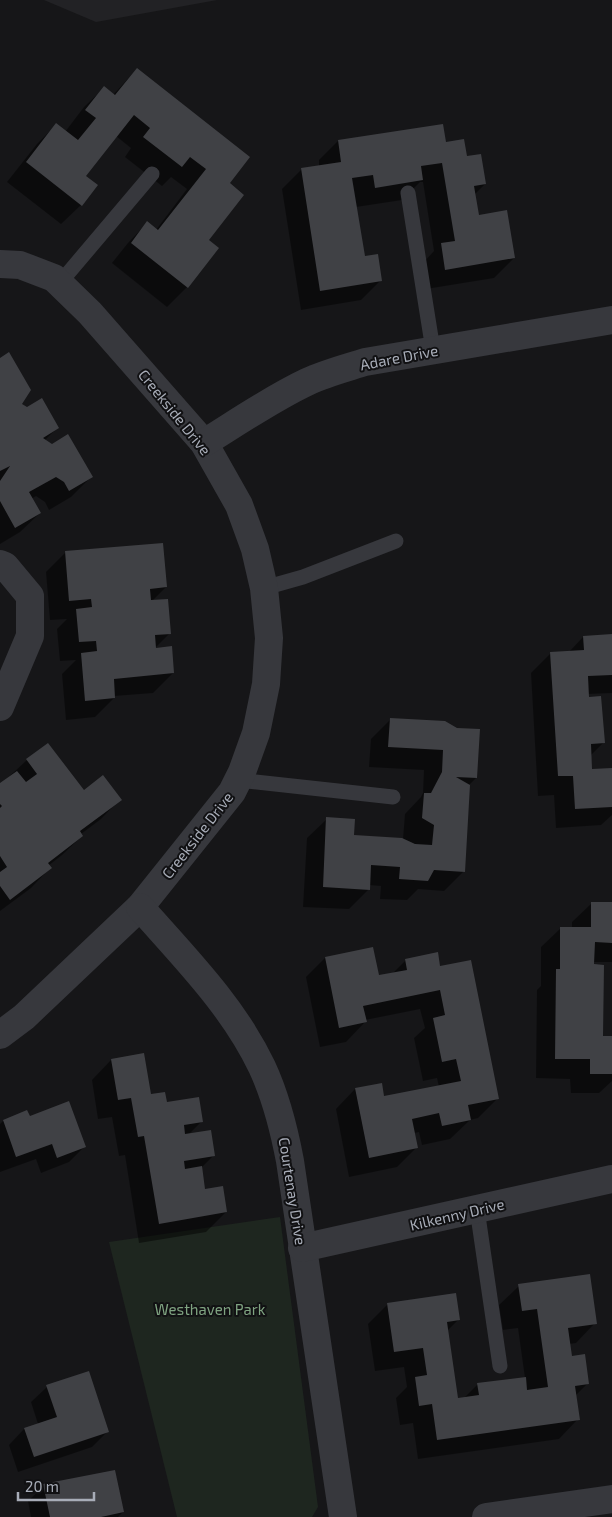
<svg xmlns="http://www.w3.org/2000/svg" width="612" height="1517" font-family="'Exo 2',sans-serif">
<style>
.built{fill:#222225}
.green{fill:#1e261f}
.shadow{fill:#0007}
.building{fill:#404145}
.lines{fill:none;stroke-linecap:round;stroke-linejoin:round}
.lane{stroke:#37383d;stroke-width:15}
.street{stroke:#37383d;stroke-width:28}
.labels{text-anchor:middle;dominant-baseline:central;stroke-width:4;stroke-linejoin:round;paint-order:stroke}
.street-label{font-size:15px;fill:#a8adb8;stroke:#111113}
.park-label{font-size:15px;fill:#7fa381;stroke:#111113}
</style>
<rect width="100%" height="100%" fill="#161618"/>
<!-- built -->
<path class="built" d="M44,0H217L96,22Z"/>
<!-- green -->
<path class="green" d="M280,1217L318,1507L312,1517H177L109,1242Z"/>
<!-- shadow -->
<g class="shadow">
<path d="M137,69L228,183L207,240L217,248L187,287L167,307L112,263L128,243L147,223L156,230L187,189L171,177L162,186L125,157L131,148L116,136L84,176L81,205L61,224L7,182L37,144L56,125L65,132L84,107L104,88L113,95Z"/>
<path d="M338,141L444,144L466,158L485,184L474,195L478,216L514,258L494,278L426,289L422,264L434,251L423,182H420L402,200L356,207L364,257L381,280L361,300L301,310L282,189L302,169L319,166V160Z"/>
<path d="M0,359L20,405L57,428L45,440L91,477L71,497L49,510L45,502L36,496L31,499L40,513L20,532L0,544Z"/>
<path d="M66,552L166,587L152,601L170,633L154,649L173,673L153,693L114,696V698L95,717L66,720L62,674L76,660L60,661L57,629L67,619L50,620L46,572Z"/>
<path d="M612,635V693L587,694L603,743L590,756L591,770L612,769V815L601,825L556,828L554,795L538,796L531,673L551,653L569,652L583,637Z"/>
<path d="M391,719L445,722L476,778L469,785L464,871L444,891L418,889L407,900L380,899L381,886L369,885L368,890L349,909L303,907L307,838L327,819L353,836L403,839L405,814L421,797L423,793L424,770L369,767L371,739Z"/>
<path d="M48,744L84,792L120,799L101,819L81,834L82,836L62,855L48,866L50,868L31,888L0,911V785L27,760Z"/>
<path d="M592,903H612V962H593L601,1037H612V1081L599,1093H571L570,1079L536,1078L537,990L541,986V947L561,928H572V922Z"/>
<path d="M325,958L378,977L392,974L406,960L439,968L498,1098L478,1118L470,1120L450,1139L422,1145L419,1132L414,1133L416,1148L397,1167L349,1177L336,1109L355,1089L383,1098L439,1087L437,1078L423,1081L414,1038L425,1028L420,1009L365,1020V1022L346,1042L320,1047L306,977Z"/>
<path d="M111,1060L150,1096L202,1121L188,1135L214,1155L201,1168L204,1191L226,1212L206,1232L139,1243L125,1155L119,1156L112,1117L98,1119L92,1080Z"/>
<path d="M27,1112L29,1117L84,1147L69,1162L41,1173L36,1159L0,1172V1124L3,1121Z"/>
<path d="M519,1286L595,1323L576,1343L569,1344L571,1357L588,1383L575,1396L578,1419L559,1439L418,1459L413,1423L400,1425L396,1398L407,1387L404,1367L375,1371L368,1324L388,1304L459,1319L447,1331L457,1400L463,1399L477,1385L525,1378L518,1328L503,1330L499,1305Z"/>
<path d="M47,1387L108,1431L92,1447L18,1472L9,1445L24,1429L38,1424L31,1402Z"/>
<path d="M44,1486L123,1512L118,1517H31L28,1501Z"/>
</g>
<!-- building -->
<g class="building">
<path d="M137,68L250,157L230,183L244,195L209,240L219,248L188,288L131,243L147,221L158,230L206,169L190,157L182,167L143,137L150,128L134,115L86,176L98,185L82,206L26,162L56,123L78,140L96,118L85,110L104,86L115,95Z"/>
<path d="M443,124L446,142L464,139L467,156L481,154L486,184L474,186L479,215L507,210L515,258L445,270L441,243L455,241L442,163L421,166L423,180L375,188L373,175L352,178L365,256L378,254L382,281L320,291L301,168L341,162L338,140Z"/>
<path d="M9,352L31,390L22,404L27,407L42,398L59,428L43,438L52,444L68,434L93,477L69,491L64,482L56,477L29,492L41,513L15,528L0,501V481L10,466L0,471V358Z"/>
<path d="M163,543L167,587L150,589L151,600L168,599L171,634L155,635L156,648L172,646L174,673L114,679L115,698L85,701L81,653L97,651L96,641L79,642L76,609L92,607L91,599L69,601L65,551Z"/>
<path d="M612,634V675L588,676L589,697L601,696L605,743L591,744L592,769L612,768V807L575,809L573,776H558L550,652L584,650L583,636Z"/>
<path d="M390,718L445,721L457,728L480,729L477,778L456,777L470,785L465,872L434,870L428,881L399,879L400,867L371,865L370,890L323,887L326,817L355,819L354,835L402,838L415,844L432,845L434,825L422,818L424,793H431L442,772L443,750L388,747Z"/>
<path d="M48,743L84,790L103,775L122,800L80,831L83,836L48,863L52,868L10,900L0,886V872L7,867L0,856V808L2,806L0,804V783L17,771L26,782L37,774L26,759Z"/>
<path d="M591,902H612V943L595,942L594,964L604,965L603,1036H612V1074H590V1059H555L556,969H560V927H591Z"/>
<path d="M373,947L379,975L407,970L405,959L438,952L440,966L471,960L499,1099L468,1105L471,1120L442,1126L439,1113L412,1119L418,1148L369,1158L355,1088L382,1083L384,1096L461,1081L456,1059L442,1062L433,1018L445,1015L440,990L363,1006L367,1022L339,1028L325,957Z"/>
<path d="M144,1053L151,1094L165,1092L167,1102L199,1097L203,1122L184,1125L185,1134L211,1130L215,1156L184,1161L185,1169L202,1166L205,1189L223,1186L227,1212L159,1224L144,1136L138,1137L131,1098L118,1100L111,1059Z"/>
<path d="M69,1101L86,1147L57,1158L52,1144L16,1157L3,1120L27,1110L30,1116Z"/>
<path d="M590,1274L597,1324L568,1328L572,1356L585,1354L589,1384L575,1386L580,1420L437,1440L432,1404L419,1406L415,1377L427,1375L423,1348L394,1352L387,1303L456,1293L460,1320L447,1322L458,1398L479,1395L477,1383L526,1377L527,1390L548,1387L537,1309L522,1311L518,1284Z"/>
<path d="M89,1371L109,1432L34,1457L24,1428L57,1417L46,1385Z"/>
<path d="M115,1470L124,1512L101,1517H50L43,1484Z"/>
</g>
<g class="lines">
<!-- lane -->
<g class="lane">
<path d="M408,193L433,350"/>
<path d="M59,284L152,174"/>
<path d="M264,588L303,577L396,541"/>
<path d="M238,780L393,797"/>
<path d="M477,1209L500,1366"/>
</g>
<!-- street -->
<g class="street">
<path d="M0,264L20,265L54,278L90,313L204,443L239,505L255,549L264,588L269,638L266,684L256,733L242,772L232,792L140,907L24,1017L0,1035"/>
<path d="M204,443C238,422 271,399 307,382C326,373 346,368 365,362L612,320"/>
<path d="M0,564L5,566L30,596V636L0,707"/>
<path d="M140,907C185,958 233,1006 262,1067C276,1097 284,1129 290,1161L343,1517"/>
<path d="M302,1248L612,1179"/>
<path d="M486,1517L612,1499"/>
</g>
</g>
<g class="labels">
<!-- street labels -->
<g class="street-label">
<text transform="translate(399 357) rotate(-11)">Adare Drive</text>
<text transform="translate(175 412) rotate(51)">Creekside Drive</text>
<text transform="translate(197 835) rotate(-52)">Creekside Drive</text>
<text transform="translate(293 1191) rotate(81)">Courtenay Drive</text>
<text transform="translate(457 1214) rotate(-13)">Kilkenny Drive</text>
</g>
<!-- park labels -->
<g class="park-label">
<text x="210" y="1309">Westhaven Park</text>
</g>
</g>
<!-- scale -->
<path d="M18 1492v8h76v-8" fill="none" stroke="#a8adb8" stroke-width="2.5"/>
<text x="25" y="1492" font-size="15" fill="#a8adb8" stroke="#111113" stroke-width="4" paint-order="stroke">20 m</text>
</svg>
